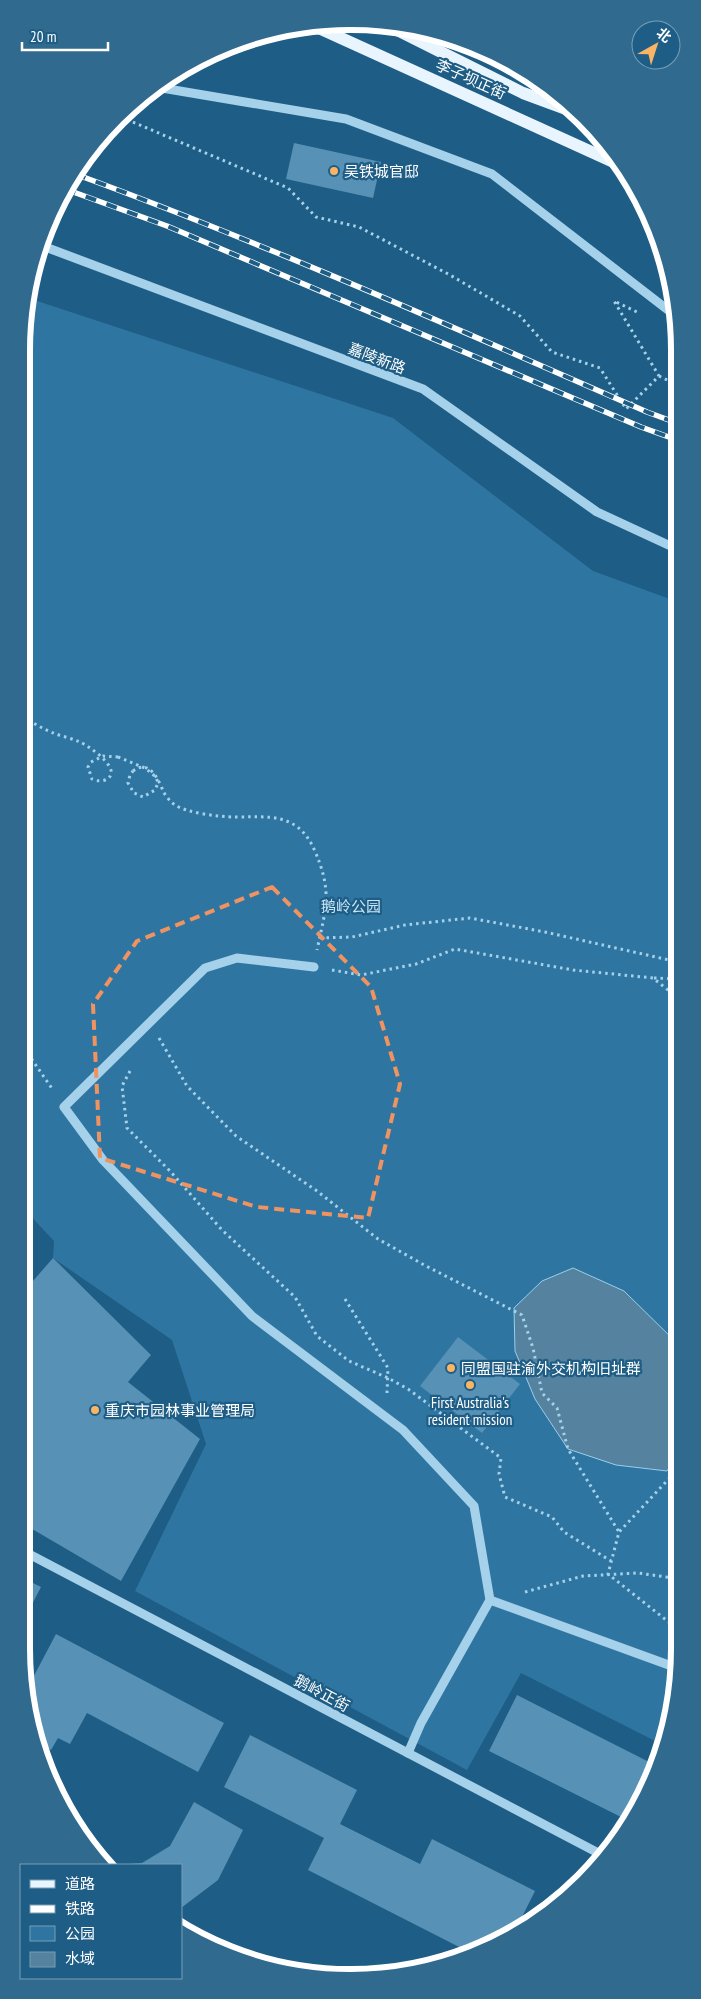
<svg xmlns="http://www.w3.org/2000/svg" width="701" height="1999" font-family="'PT Sans Narrow','Noto Sans SC',sans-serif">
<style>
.green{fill:#2e76a1}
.water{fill:#55829e;stroke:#99ceec}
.building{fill:#5791b5}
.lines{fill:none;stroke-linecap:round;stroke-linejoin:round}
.path{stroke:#a6d1ea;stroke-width:3;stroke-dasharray:2.5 4;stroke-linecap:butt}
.minor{stroke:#a6d1ea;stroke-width:9}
.major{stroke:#e9f5fe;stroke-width:12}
.rail-casing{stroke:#fff;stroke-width:5.5}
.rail{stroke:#1e5d85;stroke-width:4;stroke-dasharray:11;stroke-linecap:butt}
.path-bridge{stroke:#a6d1ea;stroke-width:3;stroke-dasharray:2.5 4;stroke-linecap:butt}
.marked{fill:none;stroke:#f09361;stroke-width:4;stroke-dasharray:10 6;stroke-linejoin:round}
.poi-dot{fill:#f9b464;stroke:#1e5d85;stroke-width:2}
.labels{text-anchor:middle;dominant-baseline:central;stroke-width:4.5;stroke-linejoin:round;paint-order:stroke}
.street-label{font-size:15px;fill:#fff;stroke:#1e5d85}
.poi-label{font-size:15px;fill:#fff;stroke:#1e5d85;text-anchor:start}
.park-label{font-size:15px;fill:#cae7f8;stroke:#1e5d85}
.rim{fill:none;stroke:#fff;stroke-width:6}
</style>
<rect width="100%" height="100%" fill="#1e5d85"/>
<!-- green -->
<path class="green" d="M28,298L393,418L593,571L678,602L680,1648L669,1733L663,1745L521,1673L467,1770L135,1591L206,1444L172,1340L53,1258L54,1241L25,1210L21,351Z"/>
<!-- water -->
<path class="water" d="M573,1268L624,1291L679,1345V1452L667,1471L616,1465L568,1449L535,1399L515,1351L514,1308L542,1281Z"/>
<!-- building -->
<g class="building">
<path d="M294,143L381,162L373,198L286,179Z"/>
<path d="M53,1258L151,1355L128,1382L200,1439L121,1581L27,1526L26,1289Z"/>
<path d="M458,1337L520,1384L482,1433L420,1386Z"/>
<path d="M27,1580L41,1587L27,1614Z"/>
<path d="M56,1634L224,1723L198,1772L87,1713L70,1744L58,1738L51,1750L37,1743L28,1712L27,1689Z"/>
<path d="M517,1695L655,1765L629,1821L489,1751Z"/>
<path d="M250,1735L357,1790L340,1824L420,1864L432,1839L535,1891L515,1931L469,1952L308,1870L324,1838L224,1787Z"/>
<path d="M194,1802L243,1830L218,1880L181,1908V1865H130V1864L142,1863L170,1846Z"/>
</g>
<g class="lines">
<!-- path -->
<g class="path">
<path d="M121,117L288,188L316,217L359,227L450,275L520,316L552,352L600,368L626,409L659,376L614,301L637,312"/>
<path d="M659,376L677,385"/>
<path d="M23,717C32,722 41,728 51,732C60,736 71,738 80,742C89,746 114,764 111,774C109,782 97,782 92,779L88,767L91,762"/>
<path d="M118,757L145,768L156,777L158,783L155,790L143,797L134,793L128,783L130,775L133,771"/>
<path d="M23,791V794"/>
<path d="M164,793C167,797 170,802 175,805C187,813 220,817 235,817C268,817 297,812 314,849C333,892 326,907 317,950"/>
<path d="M320,938L352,937L405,925L470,918L545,932L678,962"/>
<path d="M332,970L361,975L416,964L455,949L573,970L653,978L678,998"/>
<path d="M654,978L678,979"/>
<path d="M159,1038L187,1086L236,1136L317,1191L378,1239L426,1266L522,1315L533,1348L542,1393L557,1408L568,1449L619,1532"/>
<path d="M24,1048L53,1090"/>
<path d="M130,1071L122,1086L127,1128L170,1171L222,1230L295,1297L317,1336L349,1361L388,1378L408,1389L501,1458L499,1474L505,1497L552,1517L564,1532L611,1561"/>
<path d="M345,1299L388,1368L387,1393"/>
<path d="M679,1468L619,1532L608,1574L680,1631"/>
<path d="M525,1592L583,1576L638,1573L680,1579"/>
</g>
<!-- minor -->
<g class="minor">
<path d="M156,87L346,119L492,174L677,317"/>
<path d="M40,245L423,389L597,512L677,549"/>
<path d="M314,967L237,958L205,968L64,1107L103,1160L252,1316L403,1430L474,1506L490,1600L421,1723L408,1753"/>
<path d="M27,1553L604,1856"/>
<path d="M490,1600L677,1668"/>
</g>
<!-- major -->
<g class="major">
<path d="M310,24L618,164"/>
<path d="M387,25L523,93L569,110"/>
</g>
<!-- rail casing -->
<g class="rail-casing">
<g id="rail">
<path d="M75,174C269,245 457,329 647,412L677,423"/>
<path d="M65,189L167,226L641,427L677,440"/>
</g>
</g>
<!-- rail -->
<use href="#rail" class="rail"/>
<!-- path-bridge -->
<g class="path-bridge">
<path d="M91,762L103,756L118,757"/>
<path d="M133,771C150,758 159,781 164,793"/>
</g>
</g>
<!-- marked area -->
<path class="marked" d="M272,887L371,987L400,1084L368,1218L257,1207L100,1158L93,1004L137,941Z"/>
<!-- markers -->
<g class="poi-dot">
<circle cx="334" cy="171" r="5"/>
<circle cx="451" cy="1368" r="5"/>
<circle cx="470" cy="1385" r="5"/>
<circle cx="95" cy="1410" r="5"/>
</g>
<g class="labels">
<!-- street labels -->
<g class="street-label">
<text transform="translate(471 79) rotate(24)">李子坝正街</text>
<text transform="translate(377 358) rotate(21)">嘉陵新路</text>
<text transform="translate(322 1693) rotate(28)">鹅岭正街</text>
</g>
<!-- poi labels -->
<g class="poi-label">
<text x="344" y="171">吴铁城官邸</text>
<text x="461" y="1368">同盟国驻渝外交机构旧址群</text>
<text x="470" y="1402" text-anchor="middle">First Australia's<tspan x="470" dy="17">resident mission</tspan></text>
<text x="105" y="1410">重庆市园林事业管理局</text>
</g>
<!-- park labels -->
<g class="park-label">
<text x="351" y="906">鹅岭公园</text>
</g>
</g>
<!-- crop -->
<path d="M0 0H701V1999H0ZM350 30H351A320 320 0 0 1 671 350V1649A320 320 0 0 1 351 1969H350A320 320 0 0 1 30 1649V350A320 320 0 0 1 350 30Z" fill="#306a8f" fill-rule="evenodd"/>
<path class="rim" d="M350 30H351A320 320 0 0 1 671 350V1649A320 320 0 0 1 351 1969H350A320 320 0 0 1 30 1649V350A320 320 0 0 1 350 30Z"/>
<!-- legend -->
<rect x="20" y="1864" width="162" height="115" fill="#1e5d85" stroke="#789eb6"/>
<rect x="30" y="1880" width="25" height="8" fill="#e9f5fe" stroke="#789eb6"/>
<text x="65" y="1889" font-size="15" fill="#ffffff">道路</text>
<rect x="30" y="1905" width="25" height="8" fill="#ffffff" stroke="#789eb6"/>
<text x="65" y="1914" font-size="15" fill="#ffffff">铁路</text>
<rect x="30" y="1926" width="25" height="15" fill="#2e76a1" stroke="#789eb6"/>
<text x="65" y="1939" font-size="15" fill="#ffffff">公园</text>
<rect x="30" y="1952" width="25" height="15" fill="#55829e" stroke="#789eb6"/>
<text x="65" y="1964" font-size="15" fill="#ffffff">水域</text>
<!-- north arrow -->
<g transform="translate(656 45) rotate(39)"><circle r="24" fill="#1e5d85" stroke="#789eb6"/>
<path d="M0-4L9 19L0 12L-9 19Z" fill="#f9b464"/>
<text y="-8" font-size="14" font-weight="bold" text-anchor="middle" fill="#ffffff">北</text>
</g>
<!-- scale -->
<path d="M22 42v8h86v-8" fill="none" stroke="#ffffff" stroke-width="2.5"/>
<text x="30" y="42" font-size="15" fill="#ffffff" stroke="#1e5d85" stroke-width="4" paint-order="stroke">20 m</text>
</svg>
